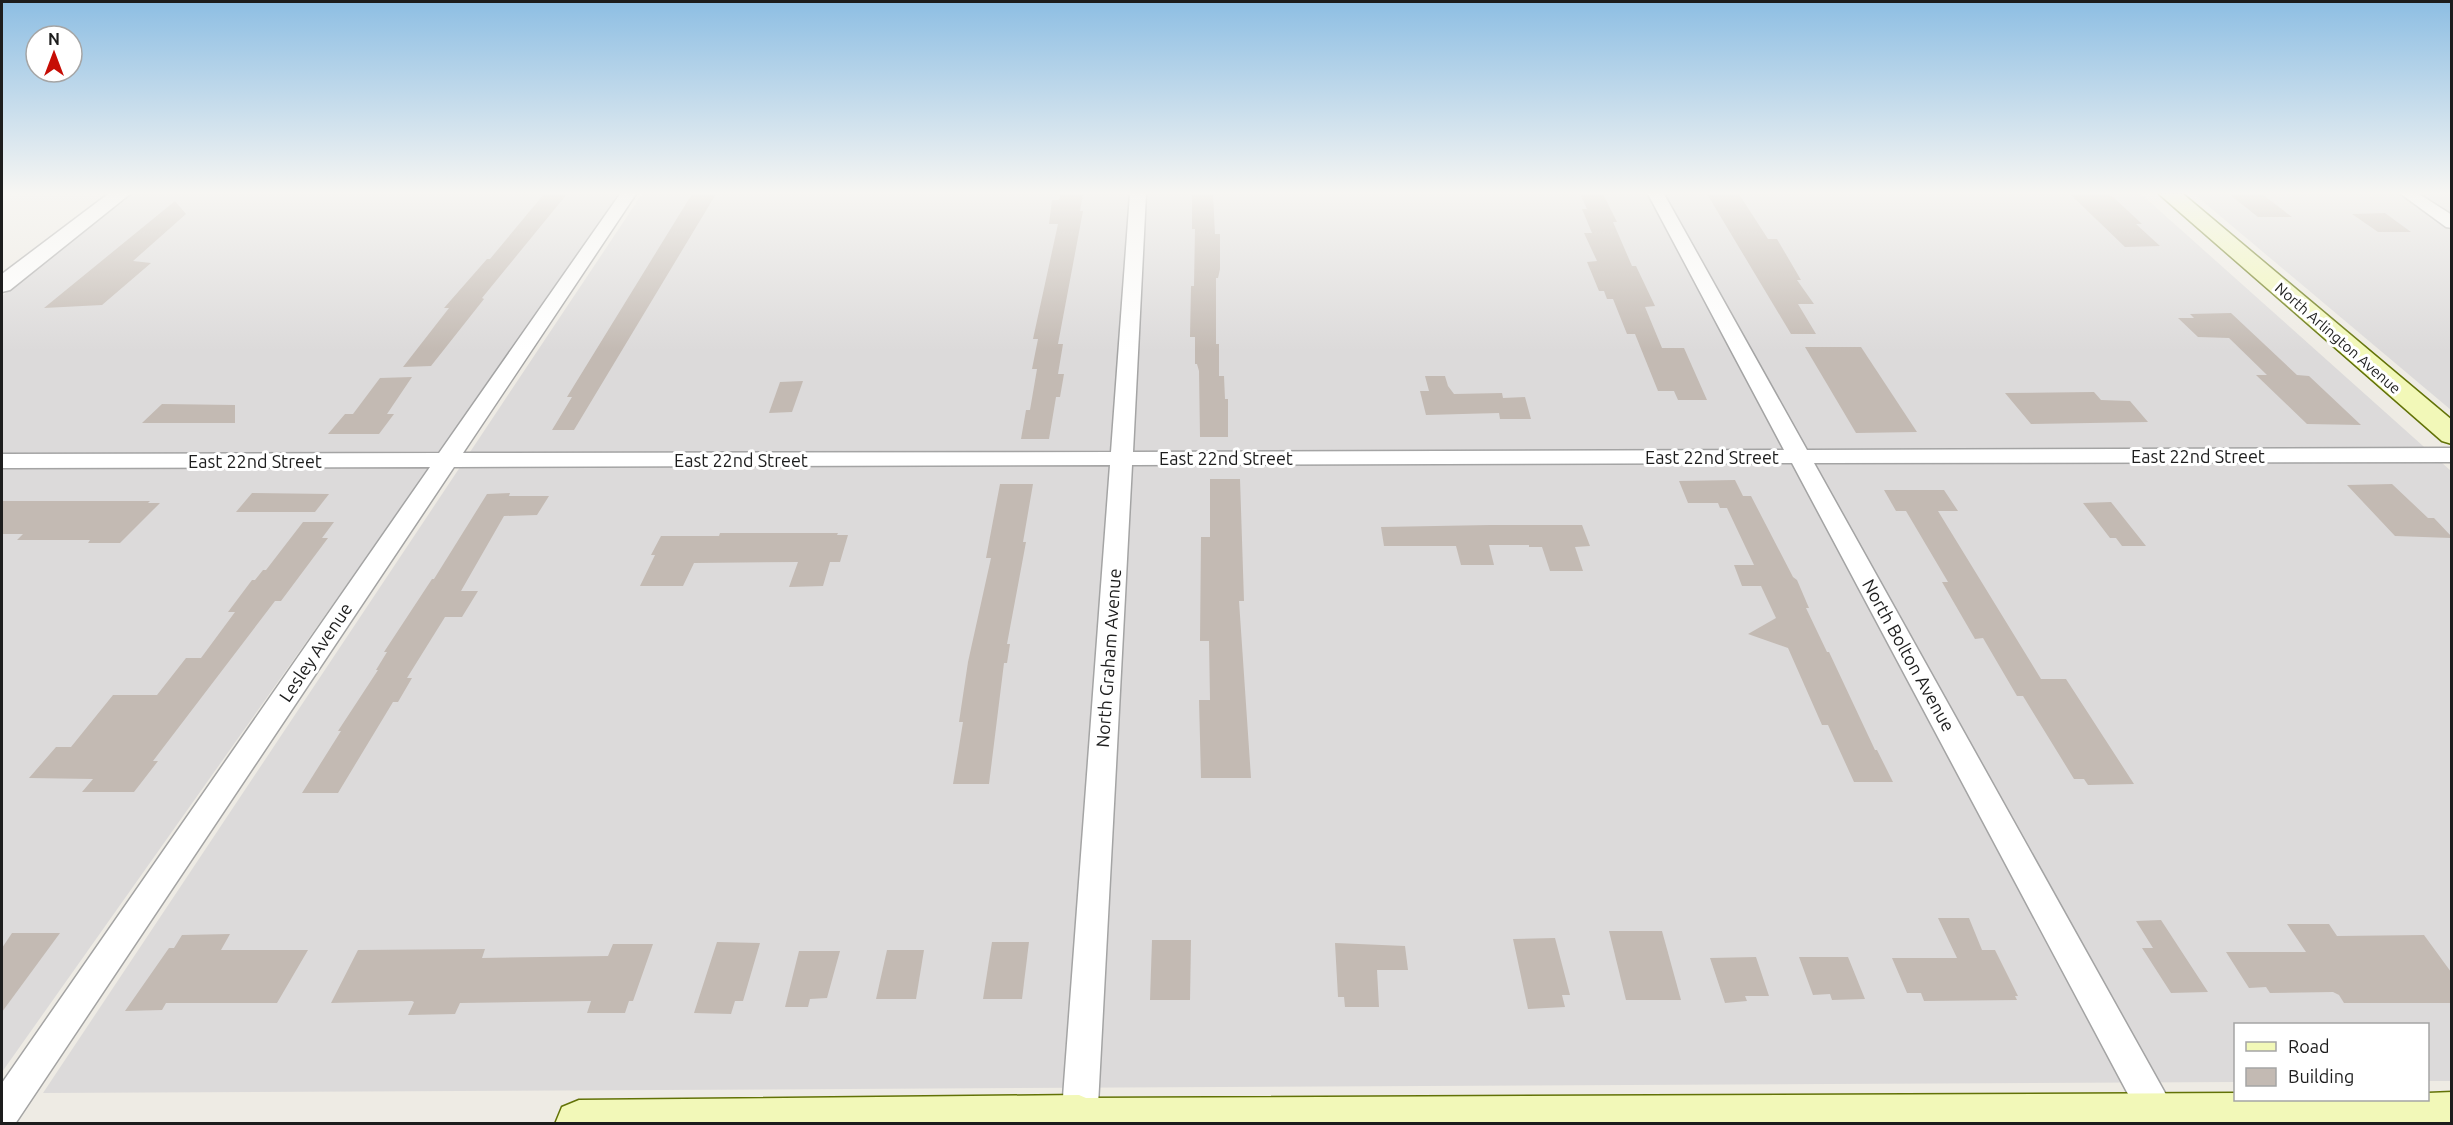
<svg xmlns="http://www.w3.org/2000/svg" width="2453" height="1125" font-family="Ubuntu,sans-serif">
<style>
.residential{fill:#dcdada}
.building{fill:#c3bab3}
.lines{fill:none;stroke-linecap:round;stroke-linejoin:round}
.minor-casing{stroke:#a4a4a4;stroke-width:3}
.tertiary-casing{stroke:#a4a4a4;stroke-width:3}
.secondary-casing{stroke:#627207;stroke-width:3}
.minor{fill:#fff;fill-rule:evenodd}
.tertiary{fill:#fff;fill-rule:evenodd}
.secondary{fill:#f2f8b8;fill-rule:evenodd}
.labels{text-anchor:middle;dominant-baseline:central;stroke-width:6;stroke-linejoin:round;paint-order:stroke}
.far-street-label{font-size:15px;fill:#1d1d1d;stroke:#fff}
.street-label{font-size:18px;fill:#1d1d1d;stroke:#fff}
</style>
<rect width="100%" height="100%" fill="#eeebe4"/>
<!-- residential -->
<g class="residential">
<path d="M133,194H623L2,1072V296Z"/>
<path d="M642,194H2141L2451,471V1081H2428V1024H2236L2235,1082L43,1093Z"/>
<path d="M2194,194H2451V410Z"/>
</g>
<!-- building -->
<g class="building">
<path d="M544,194H567L482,298L484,299L431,366L403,367L449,308H444L487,259H490Z"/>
<path d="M692,194H716L574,430H552L572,397H567Z"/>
<path d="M1060,194H1083L1080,211H1083L1058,344H1063L1058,374H1064L1060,397H1056L1049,439H1021L1026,410H1030L1037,369H1032L1038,339H1033L1058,224H1049L1052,200H1059Z"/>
<path d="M1192,194H1213L1215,234H1220V269L1218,278H1216V344H1219V376H1224L1225,399H1228V437H1200L1199,371L1197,364H1195V337H1190L1191,286H1194L1195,229H1192Z"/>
<path d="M1580,194H1603L1617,222H1613L1632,266H1636L1655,306L1645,307L1662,348H1684L1707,400H1678L1674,391H1658L1635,334H1627L1613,299H1607L1604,291H1599L1587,262L1597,261L1584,233H1592L1582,209H1587Z"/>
<path d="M1707,194H1739L1768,239H1777L1801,280H1797L1814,304H1798L1816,334H1791Z"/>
<path d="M2070,194H2103L2112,196L2142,224H2136L2160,246L2125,247Z"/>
<path d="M2229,194H2262L2292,217H2258Z"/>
<path d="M175,201L186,214L133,261L151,263L102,305L44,308Z"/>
<path d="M2385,213L2411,232H2378L2352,214Z"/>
<path d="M2231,313L2297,375L2309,376L2361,425L2307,424L2256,375H2267L2229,338L2198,337L2178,318H2194L2190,314Z"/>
<path d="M1805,347H1861L1917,432L1856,433Z"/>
<path d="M1425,376H1445L1448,386L1454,394L1502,393L1503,398L1525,397L1531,419H1500L1499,413L1426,415L1420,391H1429Z"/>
<path d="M412,377L387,414H394L379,434H328L345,414H353L380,378Z"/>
<path d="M803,381L792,412L769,413L780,382Z"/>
<path d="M2094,392L2101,400L2130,401L2148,422L2031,424L2005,393Z"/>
<path d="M162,404L235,405V423H142Z"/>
<path d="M1210,479H1240L1244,601H1239L1251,778H1201L1199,700H1210L1209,641H1200L1201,537H1210Z"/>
<path d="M1735,480L1743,496H1751L1793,577L1797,580L1809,608H1806L1827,652H1829L1875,750H1877L1893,782H1854L1828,725H1822L1788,648L1748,634L1776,618L1761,586H1742L1734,565H1754L1727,508H1720L1718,503H1688L1679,481Z"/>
<path d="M1000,484H1033L1023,542H1026L1007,644H1010L1007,663H1004L989,784H953L963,722H959L968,662L991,558H986Z"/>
<path d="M2392,484L2428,518H2434L2451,536V538L2395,536L2347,485Z"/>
<path d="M1884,490H1944L1958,511H1938L2041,679H2066L2134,784L2088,785L2084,779H2074L2023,696H2017L1983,638L1975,639L1942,582H1948L1906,511H1896Z"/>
<path d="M252,493L329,494L315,512H236Z"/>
<path d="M510,493L509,496H549L537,515L504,516L461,591H478L462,617H445L407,678H412L398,702H393L338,793H302L341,731H338L378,670H376L387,652H384L432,579H434L487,494Z"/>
<path d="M2,501H150L148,503H160L120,543H88L90,540H17L23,534H2Z"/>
<path d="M2111,502L2146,546H2122L2116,538H2110L2083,503Z"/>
<path d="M303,522H334L322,538H328L281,601H275L153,761H158L134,792H82L93,779L29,778L56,747H71L113,695H157L186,658H201L235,612H228L252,580H255L263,570H266Z"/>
<path d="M1490,525H1582L1590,546L1575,547L1583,571H1550L1542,547H1529V545H1489L1494,565H1461L1456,546H1384L1381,527Z"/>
<path d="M720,533H838L837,535H848L840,562H830L823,586L789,587L798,562L694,563L683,586H640L655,555H651L661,536H719Z"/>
<path d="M1938,918H1969L1982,950H1995L2018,996H2015L2017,1000L1924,1001L1921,993H1907L1892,958H1957Z"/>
<path d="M2161,920L2208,992L2171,993L2142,948H2153L2136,921Z"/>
<path d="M2287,924H2329L2337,936L2424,935L2451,972V1003H2344L2339,995L2333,992L2270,993L2266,987L2249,988L2226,952H2306Z"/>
<path d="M1609,931H1662L1681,1000H1626Z"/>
<path d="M12,933H60L2,1012V948Z"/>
<path d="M230,934L221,950H308L277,1003H166L162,1010L125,1011L169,948H174L182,935Z"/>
<path d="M1555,938L1570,995H1562L1565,1007L1528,1009L1513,939Z"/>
<path d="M1152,940H1191L1190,1000H1150Z"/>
<path d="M717,942L760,943L743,1001H735L731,1014L694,1013Z"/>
<path d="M992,942H1029L1022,999H983Z"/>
<path d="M1335,943L1405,946L1408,970H1377L1379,1007H1345L1344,997H1338Z"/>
<path d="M613,944H653L633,1001H629L625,1013H587L591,1001L460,1003L455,1014L408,1015L414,1002L412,1001L331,1003L358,950L485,949L482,958L608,956Z"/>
<path d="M887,950H924L916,999H876Z"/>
<path d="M799,951H840L827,998L810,999L808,1007H785Z"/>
<path d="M1756,957L1769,996H1745L1747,1001L1725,1003L1710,958Z"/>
<path d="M1799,957H1848L1865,999L1832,1000L1830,994L1813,995Z"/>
</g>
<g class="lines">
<!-- minor casing -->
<g class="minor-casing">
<g id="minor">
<path d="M620,194H636L463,453L1111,452L1130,194H1146L1133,452L1784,450L1648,194H1664L1807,450L2452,448V462L1814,463L2174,1109L2179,1124H2144L1792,463L1132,465L1097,1124H1061L1110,465L454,467L15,1124H2V1083L430,467L2,468V454L439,453Z"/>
<path d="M2401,194H2419L2452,215V228L2446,227Z"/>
</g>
</g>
<!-- tertiary casing -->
<g class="tertiary-casing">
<path id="tertiary" d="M108,194H130L10,290L2,292V274Z"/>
</g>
<!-- secondary casing -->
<g class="secondary-casing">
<g id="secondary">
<path d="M2159,194H2183L2452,420V444L2442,441Z"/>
<path d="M2452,1092V1124H555L562,1107L579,1100L1079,1095L1086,1098L2236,1093V1100H2428V1093Z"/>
</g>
</g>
<!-- minor -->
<use href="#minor" class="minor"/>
<!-- tertiary -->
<use href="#tertiary" class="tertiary"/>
<!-- secondary -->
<use href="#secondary" class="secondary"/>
</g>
<!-- sky -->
<linearGradient id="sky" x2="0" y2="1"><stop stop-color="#8dbee3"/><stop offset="0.55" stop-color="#f7f6f3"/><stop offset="1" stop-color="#f7f6f3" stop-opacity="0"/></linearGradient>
<rect width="2453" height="351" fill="url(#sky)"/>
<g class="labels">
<!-- far-street labels -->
<g class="far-street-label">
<text transform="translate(2338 338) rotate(41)">North Arlington Avenue</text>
</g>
<!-- street labels -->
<g class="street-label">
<text x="2198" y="456">East 22nd Street</text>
<text x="1712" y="457">East 22nd Street</text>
<text x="1226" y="458">East 22nd Street</text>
<text x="741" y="460">East 22nd Street</text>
<text x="255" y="461">East 22nd Street</text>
<text transform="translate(315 652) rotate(-56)">Lesley Avenue</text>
<text transform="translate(1909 655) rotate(61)">North Bolton Avenue</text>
<text transform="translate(1108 658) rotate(-86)">North Graham Avenue</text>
</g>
</g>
<!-- border -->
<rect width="2453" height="1125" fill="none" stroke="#1d1d1d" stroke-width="6"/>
<!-- legend -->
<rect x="2234" y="1023" width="195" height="78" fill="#ffffff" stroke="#a5a5a5" stroke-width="1.5"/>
<rect x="2246" y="1042" width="30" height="9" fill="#f2f8b8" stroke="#a5a5a5" stroke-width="1.5"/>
<text x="2288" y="1053" font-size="18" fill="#1d1d1d">Road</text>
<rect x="2246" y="1068" width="30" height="18" fill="#c3bab3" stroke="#a5a5a5" stroke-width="1.5"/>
<text x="2288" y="1083" font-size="18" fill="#1d1d1d">Building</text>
<!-- north arrow -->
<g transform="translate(54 54)"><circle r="28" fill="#ffffff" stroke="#a5a5a5" stroke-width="1.5"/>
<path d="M0-4.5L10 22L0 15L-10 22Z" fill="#c60d05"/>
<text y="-9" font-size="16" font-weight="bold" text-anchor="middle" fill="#1d1d1d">N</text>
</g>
</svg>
